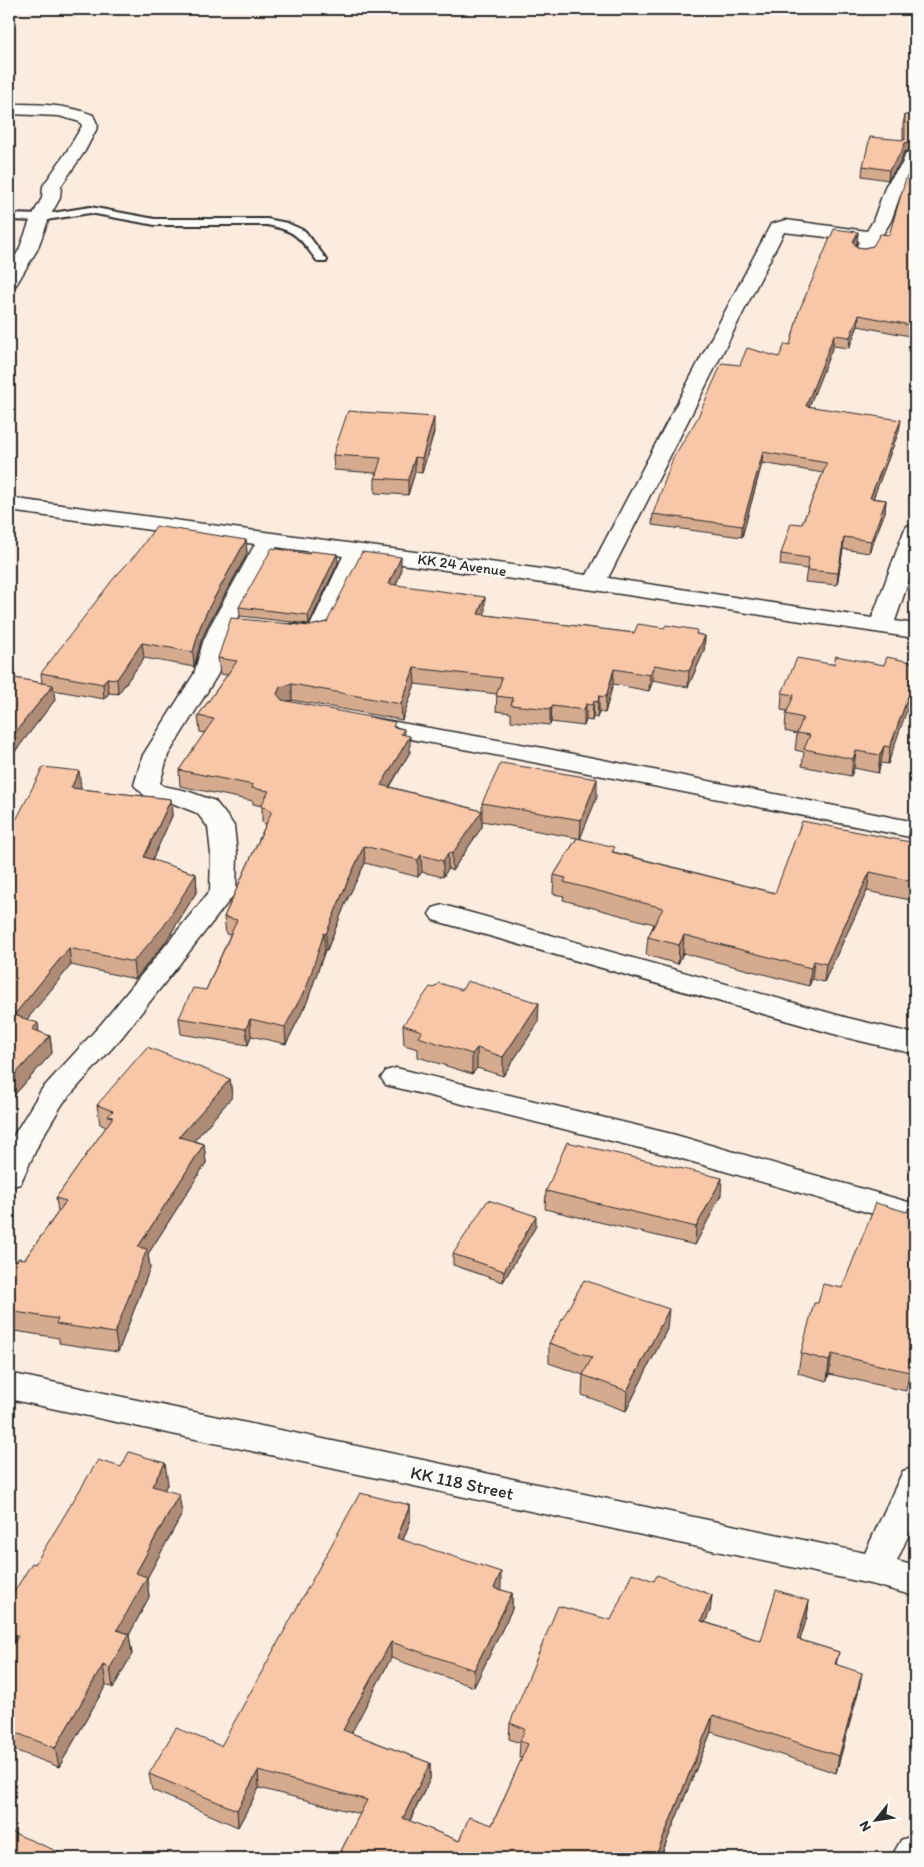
<svg xmlns="http://www.w3.org/2000/svg" width="924" height="1867" font-family="Itim,sans-serif">
<style>
.lines{fill:none;stroke-linecap:round;stroke-linejoin:round}
.lane-casing{stroke:#2b2b2b;stroke-width:4}
.street-casing{stroke:#2b2b2b;stroke-width:3}
.lane{fill:#fdfcf7;fill-rule:evenodd}
.street{fill:#fdfcf7;fill-rule:evenodd}
.wall{fill:#d5ab90;stroke:#2b2b2b}
.shaded-wall{fill:#ae8b76;stroke:#2b2b2b}
.building{fill:#f8c7a8;stroke:#2b2b2b}
.labels{text-anchor:middle;dominant-baseline:central;stroke-width:5;stroke-linejoin:round;paint-order:stroke}
.street-label{font-size:15px;fill:#2b2b2b;stroke:#fdfcf7}
.near-street-label{font-size:18px;fill:#2b2b2b;stroke:#fdfcf7}
</style>
<rect width="100%" height="100%" fill="#fcecdf"/>
<filter id="ink" filterUnits="userSpaceOnUse"><feTurbulence type="fractalNoise" baseFrequency=".02" numOctaves="2"/><feDisplacementMap in="SourceGraphic" scale="10" xChannelSelector="R" yChannelSelector="G"/><feConvolveMatrix kernelMatrix="1 2 1 2 8 2 1 2 1" color-interpolation-filters="sRGB"/></filter>
<g filter="url(#ink)">
<g class="lines">
<!-- lane casing -->
<g class="lane-casing">
<path id="lane" d="M90,207L155,219H267L287,223L305,231L327,260L326,262H318C300,239 298,231 267,225H155L90,213L40,221L9,220V214L40,215Z"/>
</g>
<!-- street casing -->
<g class="street-casing">
<g id="street">
<path d="M9,104C38,104 66,104 93,115L98,126L85,151L61,186L60,198L49,218L37,250L16,285L9,287V266L19,250L31,218L42,198L43,186L67,151L82,126L80,122L59,116L9,114Z"/>
<path d="M915,151V171L903,187L891,221L870,255L863,257L856,255L854,251L860,241L784,232L608,578L872,618L904,531L907,526L915,524V562L895,621L915,624V638L594,590L364,559L327,636C312,640 299,640 283,636L279,631L283,626L291,624L310,626L343,556L276,547L235,624L227,642L218,674L168,755L160,783L163,786L187,791L215,801L230,820L234,826L237,854L236,892L122,1037L63,1103L40,1141L20,1184L9,1187V1143L42,1089L102,1023L210,891L211,854L208,827L197,813L172,803L146,797L134,785L143,755L194,674L203,642L211,624L255,544L9,511V498L587,575L771,224L786,220L867,231L873,221L886,185L902,164L906,153Z"/>
<path d="M367,717L543,748L915,822V838L543,764L358,729L355,724L358,719Z"/>
<path d="M443,905L848,1018L915,1034V1054L848,1038L433,920L429,914L433,908Z"/>
<path d="M396,1068L672,1134L915,1204V1226L672,1156L386,1085L381,1078L386,1071Z"/>
<path d="M9,1373L865,1553L903,1471L915,1467V1520L897,1561L915,1566V1596L875,1585L9,1399Z"/>
<path d="M915,1835V1858H891L901,1840Z"/>
</g>
</g>
<!-- lane -->
<use href="#lane" class="lane"/>
<!-- street -->
<use href="#street" class="street"/>
</g>
<!-- wall -->
<g class="wall">
<path d="M905,115H915V150V149L904,152L900,163L888,180L862,176L863,166L903,140V124Z"/>
<path d="M915,165V337L858,326L849,348L833,346L809,406L899,431L873,498L886,500L885,512L869,553L843,549L837,585L805,582L807,569L780,565L781,554L802,524L823,473L762,463L742,537L652,525L653,514L740,365L779,357L790,345L858,232L857,243L856,245L857,247L864,248L873,246L889,235Z"/>
<path d="M434,432L422,473L415,472L408,495L375,493V478L376,473L334,470L333,455Z"/>
<path d="M246,540L247,554L209,623L201,641L194,667L144,658L118,694L109,693L104,699L53,690L55,700L10,758H9V677L42,683L41,673Z"/>
<path d="M309,554H337L338,563L309,624L240,616L239,607Z"/>
<path d="M401,572L396,585L485,612L484,615L634,633L697,634L705,636L704,651L688,687L653,680L649,691L613,684L605,713L599,712L597,718L593,717L592,721L586,720L584,726L551,722L550,725L511,721V713L496,711L497,694L415,684L402,720L292,700L288,701L404,729V735L410,752L390,787L482,811V803L597,797L580,838L614,852L775,893L915,843V901L867,891L824,982L812,979L809,986L683,953L678,964L646,955L648,937L654,924L563,900L564,896L553,894L554,875L577,838L482,821V827L452,871L448,869L443,877L422,872L418,877L365,863L346,902L327,950H325L307,1002L286,1044L251,1036L248,1045L181,1034L179,1018L206,990L230,935L226,934L224,917L266,824L262,822V806L253,804V801L180,786L179,770L205,733L200,732L198,716L227,675L220,674L218,658L310,626L327,622Z"/>
<path d="M915,663L888,764L881,763L878,773L854,768L851,776L802,766L804,752L795,750L797,734L785,731L786,714L787,711L781,710L782,693L830,664L884,665Z"/>
<path d="M81,787L80,789L171,799L172,816L152,860L196,874L197,891L165,943L135,979L71,965L27,1019L39,1032L50,1036L52,1053L9,1101V834Z"/>
<path d="M538,1023L503,1076L477,1068L472,1074L418,1057V1049L404,1045L403,1025Z"/>
<path d="M230,1079L232,1097L194,1141L204,1144L206,1163L148,1254L150,1268L118,1352L59,1343V1338L9,1330V1260L17,1261L25,1259L58,1212L56,1198L106,1127L100,1124L97,1105Z"/>
<path d="M546,1191L721,1195L695,1245L545,1209Z"/>
<path d="M915,1210V1375L909,1374L906,1391L829,1374L827,1381L798,1373L801,1353L818,1303L842,1288L907,1212Z"/>
<path d="M536,1226L503,1282L453,1265V1254Z"/>
<path d="M667,1329L626,1411L582,1395L583,1375L549,1363V1343Z"/>
<path d="M168,1483L164,1490L182,1514L147,1578L149,1597L129,1635L132,1654L113,1688L106,1685L59,1767L9,1748V1600L35,1564Z"/>
<path d="M410,1505V1522L403,1540L501,1590L512,1593V1609L474,1687L391,1658L351,1733L430,1763V1779L410,1821L459,1841L492,1825L522,1758H519L520,1743L509,1739L510,1723L611,1620L654,1581L712,1595L710,1611L705,1622L761,1641L809,1601L807,1617L800,1640L839,1652L836,1665L859,1689L836,1773L711,1732L660,1858H342L341,1851L360,1814L259,1788L238,1827L152,1790L149,1774L221,1746Z"/>
</g>
<!-- shaded-wall -->
<g class="shaded-wall">
<path d="M915,140V149L904,152L900,163L888,180L889,170L905,143Z"/>
<path d="M858,232L857,243L852,252L853,242Z"/>
<path d="M859,315L858,326L849,348L850,337Z"/>
<path d="M834,335L833,346L805,417L806,406Z"/>
<path d="M434,417V432L422,473V458Z"/>
<path d="M901,420L899,431L869,509L870,498Z"/>
<path d="M763,452L762,463L742,537V526Z"/>
<path d="M415,457V472L408,495V480Z"/>
<path d="M886,500L885,512L869,553L871,541Z"/>
<path d="M844,537L843,549L837,585L838,573Z"/>
<path d="M246,540L247,554L209,623L201,641L194,667L193,652L200,627L208,609Z"/>
<path d="M337,554L338,563L309,624L308,615Z"/>
<path d="M401,557V572L390,600L389,584Z"/>
<path d="M485,597V612L478,630V614Z"/>
<path d="M705,636L704,651L688,687L689,671Z"/>
<path d="M142,643L144,658L118,694L117,679Z"/>
<path d="M654,665L653,680L649,691L650,675Z"/>
<path d="M414,668L415,684L402,720L401,704Z"/>
<path d="M614,669L613,684L605,713L606,697Z"/>
<path d="M915,677V687L888,764L890,747Z"/>
<path d="M107,678L109,693L104,699L103,684Z"/>
<path d="M292,684V700L281,703L277,694L280,687Z"/>
<path d="M53,685L55,700L10,758L9,740Z"/>
<path d="M599,696V712L597,718L598,702Z"/>
<path d="M594,701L593,717L592,721L593,705Z"/>
<path d="M586,704V720L584,726V710Z"/>
<path d="M552,706L551,722L550,725V709Z"/>
<path d="M410,736V752L381,801V785Z"/>
<path d="M884,746L881,763L878,773L880,755Z"/>
<path d="M856,751L854,768L851,776L853,759Z"/>
<path d="M79,771L81,787L73,804L71,788Z"/>
<path d="M597,779V797L580,839L581,820Z"/>
<path d="M171,799L172,816L146,874L144,857Z"/>
<path d="M482,811V827L452,871V854Z"/>
<path d="M364,846L365,863L346,902L327,950L326,934L346,885Z"/>
<path d="M448,853V869L443,877V861Z"/>
<path d="M421,855L422,872L418,877V860Z"/>
<path d="M870,872L867,891L824,982L826,964Z"/>
<path d="M196,874L197,891L165,943L135,979L133,962Z"/>
<path d="M324,933L325,950L307,1002L286,1044L285,1027Z"/>
<path d="M684,935L683,953L678,964L679,945Z"/>
<path d="M69,948L71,965L17,1032L14,1015Z"/>
<path d="M814,961L812,979L809,986L811,968Z"/>
<path d="M539,1003L538,1023L503,1076V1057Z"/>
<path d="M250,1019L251,1036L248,1045L246,1029Z"/>
<path d="M38,1023L40,1040L32,1029Z"/>
<path d="M50,1036L52,1053L9,1101V1081Z"/>
<path d="M477,1048V1068L472,1074V1054Z"/>
<path d="M230,1079L232,1097L181,1156L179,1137Z"/>
<path d="M204,1144L206,1163L148,1254L150,1268L118,1352L115,1333L138,1247Z"/>
<path d="M722,1178L721,1195L695,1245L696,1227Z"/>
<path d="M536,1216V1226L503,1282L504,1271Z"/>
<path d="M669,1309L667,1329L626,1411L627,1391Z"/>
<path d="M832,1354L829,1374L827,1381L829,1361Z"/>
<path d="M165,1463L168,1483L155,1506L152,1486Z"/>
<path d="M179,1494L182,1514L147,1578L149,1597L129,1635L132,1654L113,1688L110,1668L117,1630L136,1573Z"/>
<path d="M410,1505V1522L397,1555V1538Z"/>
<path d="M501,1572V1589L494,1605V1588Z"/>
<path d="M512,1593V1609L474,1687V1670Z"/>
<path d="M712,1595L710,1611L699,1637L701,1621Z"/>
<path d="M809,1601L807,1617L795,1656L797,1639Z"/>
<path d="M391,1642V1658L344,1747L343,1730Z"/>
<path d="M103,1665L106,1685L59,1767L55,1748Z"/>
<path d="M862,1673L859,1689L836,1773L839,1756Z"/>
<path d="M713,1715L711,1732L660,1858H655Z"/>
<path d="M430,1763V1779L403,1834V1818Z"/>
<path d="M258,1771L259,1788L238,1827L237,1810Z"/>
</g>
<!-- building -->
<g class="building">
<path d="M905,115H915V140L905,143L901,153L889,170L863,166L870,137L905,140Z"/>
<path d="M915,165V326L859,315L850,337L834,335L806,406L901,420L870,498L886,500L871,541L844,537L838,573L807,570L809,558L781,554L791,523L802,524L827,463L763,452L742,526L653,514L673,458L697,419L722,363L740,365L747,348L779,357L785,344L790,345L799,311L834,229L858,232L853,242L857,247L864,248L873,246L880,234L889,235L906,178Z"/>
<path d="M348,411L434,417L422,458L415,457L408,480L375,478L381,458L333,455Z"/>
<path d="M156,526L246,540L208,609L200,627L193,652L142,643L117,679L107,678L103,684L41,673L114,578L138,552Z"/>
<path d="M272,548L309,554L310,551L337,554L308,615L239,607Z"/>
<path d="M362,552L401,557L389,584L485,597L478,614L634,633L638,624L664,628L666,625L697,630L696,634L705,636L689,671L654,665L650,675L614,669L606,697L599,696L598,702L594,701L593,705L586,704L584,710L552,706L550,709L511,705L513,698L496,696L502,678L414,668L401,704L292,684L280,687L277,694L282,700L395,722L393,727L404,729L401,734L410,736L381,785L482,811L452,854L448,853L443,861L421,855L418,860L364,846L346,885L326,934L324,933L307,986L285,1027L250,1019L246,1029L179,1018L193,988L206,990L237,920L224,917L272,811L261,806L269,791L252,788L253,785L179,770L214,719L198,716L237,661L218,658L231,618L310,626L327,622Z"/>
<path d="M836,656L884,665L887,657L915,663V677L890,747L884,746L880,755L856,751L853,759L804,749L810,735L797,733L803,718L786,714L794,695L782,693L797,658L830,664H834Z"/>
<path d="M9,677L53,685L9,740Z"/>
<path d="M501,763L597,779L581,820L482,803Z"/>
<path d="M43,767L79,771L71,788L171,799L144,857L196,874L164,926L133,962L69,948L14,1015L38,1023L32,1029L50,1036L9,1081V834Z"/>
<path d="M802,821L915,843V882L870,872L826,964L814,961L811,968L684,935L679,945L648,937L663,908L564,882L566,878L554,875L577,838L615,847L612,852L775,893Z"/>
<path d="M467,981L539,1003L503,1057L477,1048L472,1054L418,1037L422,1031L403,1025L430,987L434,988L439,983L462,990Z"/>
<path d="M147,1047L230,1079L179,1137L204,1144L138,1247L147,1249L115,1333L56,1324L58,1319L9,1311V1260L17,1261L18,1258L25,1259L66,1201L56,1198L113,1117L108,1116L113,1111L97,1105Z"/>
<path d="M567,1142L722,1178L696,1227L546,1191Z"/>
<path d="M488,1200L536,1216L504,1271L453,1254Z"/>
<path d="M876,1203L907,1212L909,1208L915,1210V1355L913,1354L909,1372L832,1354L829,1361L801,1353L814,1303H818L823,1284L842,1288Z"/>
<path d="M584,1280L669,1309L627,1391L583,1375L592,1357L549,1343Z"/>
<path d="M129,1452L165,1463L152,1486L179,1494L136,1573L147,1577L117,1630L129,1634L110,1668L103,1665L55,1748L9,1730V1651L18,1636L9,1633V1617L11,1613L9,1612V1600L32,1563L35,1564L98,1460L121,1467Z"/>
<path d="M360,1493L410,1505L397,1538L501,1572L494,1588L512,1593L474,1670L391,1642L343,1730L430,1763L403,1818L459,1841L469,1817L492,1825L528,1744L520,1741L525,1729L510,1723L558,1606L611,1620L632,1573L654,1581L657,1575L712,1595L701,1621L761,1641L776,1590L809,1601L797,1639L839,1652L835,1664L862,1673L839,1756L713,1715L655,1858H359L341,1851L367,1800L258,1771L237,1810L149,1774L176,1728L221,1746Z"/>
<path d="M9,1831L73,1858H9Z"/>
</g>
</g>
<g class="labels">
<!-- street labels -->
<g class="street-label">
<text transform="translate(462 565) rotate(8)">KK 24 Avenue</text>
</g>
<!-- near-street labels -->
<g class="near-street-label">
<text transform="translate(462 1483) rotate(12)">KK 118 Street</text>
</g>
</g>
<!-- margin -->
<rect width="924" height="1867" fill="none" stroke="#fdfcf7" stroke-width="30"/>
<rect x="15" y="15" width="894" height="1837" fill="none" stroke="#2b2b2b" stroke-width="2" filter="url(#ink)"/>
<!-- north arrow -->
<g transform="translate(876 1820) rotate(240)" stroke="#fdfcf7" stroke-width="4" paint-order="stroke">
<path d="M0-4L9 19L0 12L-9 19Z" fill="#2b2b2b"/>
<text y="-8" font-size="14" font-weight="bold" text-anchor="middle" fill="#2b2b2b">N</text>
</g>
</svg>
